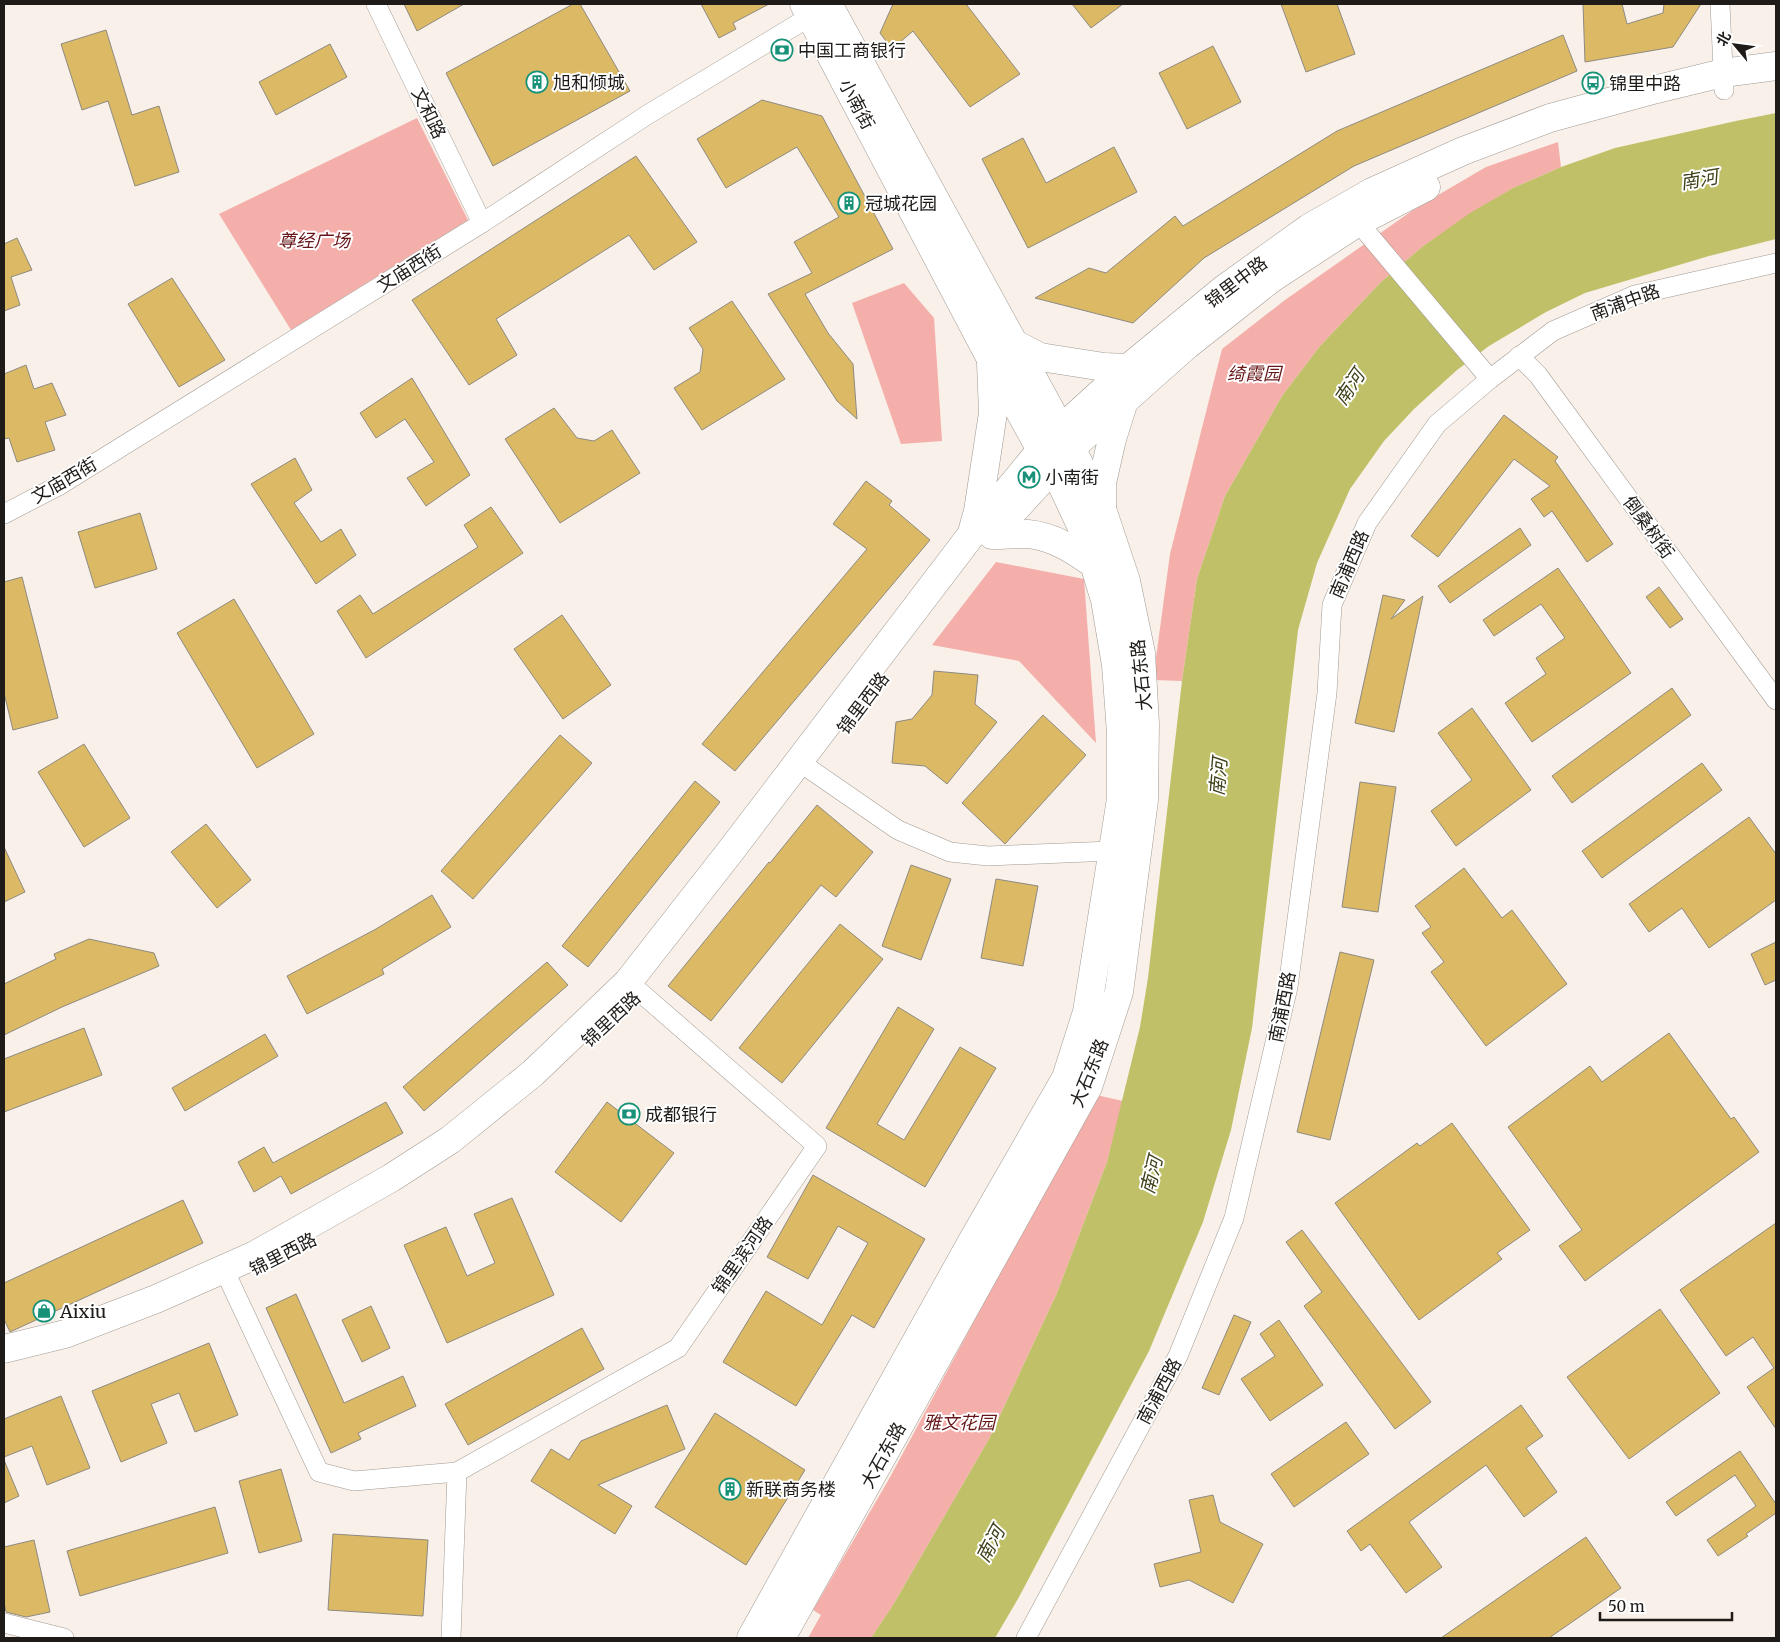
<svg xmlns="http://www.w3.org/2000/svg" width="1780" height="1642" font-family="Merriweather,'Noto Sans SC',serif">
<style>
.green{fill:#f5afaa}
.water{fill:#bfc067}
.building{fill:#dcb964;stroke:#8e8a82}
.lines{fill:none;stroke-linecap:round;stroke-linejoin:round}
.street-casing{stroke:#a19a93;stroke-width:20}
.secondary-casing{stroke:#a19a93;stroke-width:29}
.street{stroke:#fff;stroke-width:19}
.secondary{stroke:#fff;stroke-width:28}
.labels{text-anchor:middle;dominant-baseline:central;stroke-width:4;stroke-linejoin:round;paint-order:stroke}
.poi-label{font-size:18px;fill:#1e1b19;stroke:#fff;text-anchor:start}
.street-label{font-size:18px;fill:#1e1b19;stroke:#fff}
.park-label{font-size:18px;font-style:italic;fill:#67171a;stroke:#fff}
.water-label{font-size:19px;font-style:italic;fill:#40411b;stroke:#fff}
</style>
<rect width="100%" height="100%" fill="#f8f0e9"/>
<!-- green -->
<g class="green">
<path d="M417,118L468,220L291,330L219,214Z"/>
<path d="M1558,142L1561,167L1513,188L1470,214L1422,247L1381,282L1320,346L1282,396L1225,496L1197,579L1182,681L1153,680L1170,554L1222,349L1285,300L1416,208L1486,167Z"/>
<path d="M904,283L934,318L942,441L901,444L852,303Z"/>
<path d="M996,562L1084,579L1096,743L1019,661L932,645Z"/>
<path d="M1096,1095L1123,1101L1107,1162L1057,1293L989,1439L893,1605L871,1638H808L821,1615L813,1610L889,1479Z"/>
</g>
<!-- water -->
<path class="water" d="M1776,113V239L1709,256L1585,293L1546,312L1489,346L1457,370L1414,409L1384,441L1350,489L1317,563L1298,630L1252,1028L1231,1130L1203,1222L1149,1351L1019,1597L995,1638H871L893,1605L989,1439L1057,1293L1107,1162L1140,1027L1148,978L1182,681L1197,579L1225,496L1282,396L1320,346L1381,282L1422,247L1470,213L1513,188L1561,167L1615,148L1736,121Z"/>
<!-- building -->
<g class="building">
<path d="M404,4H464L417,31Z"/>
<path d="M573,4H580L630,91L493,166L446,73Z"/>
<path d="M701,4H769L733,23L736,29L719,38Z"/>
<path d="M893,4H966L1020,74L970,107L913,31L892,49L880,33Z"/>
<path d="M1072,4H1123L1091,28Z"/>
<path d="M1281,4H1337L1355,54L1306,72Z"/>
<path d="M1583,4H1622L1627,24L1663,13L1664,4H1701L1673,47L1585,62Z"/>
<path d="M106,30L132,115L159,106L179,172L135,186L108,101L82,110L61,44Z"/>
<path d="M1563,35L1577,71L1354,166L1204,258L1133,323L1035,298L1089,268L1106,273L1175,216L1183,226L1337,131Z"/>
<path d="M330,44L347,77L276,115L259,82Z"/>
<path d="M1213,46L1241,102L1187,129L1159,73Z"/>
<path d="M762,100L822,116L893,249L805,294L828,333L853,364L857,419L837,401L768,294L812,273L794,242L839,217L797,147L726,188L697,139Z"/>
<path d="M1023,138L1046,183L1114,147L1137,192L1028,248L982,159Z"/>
<path d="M636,156L697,242L654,270L629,235L496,319L517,355L469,385L412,300Z"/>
<path d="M17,238L32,270L11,277L20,305L4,311V244Z"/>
<path d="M172,278L225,360L179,387L128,304Z"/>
<path d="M732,301L785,379L702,430L674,388L700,372L703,349L689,328Z"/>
<path d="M26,365L34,389L52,383L66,415L45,422L55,450L17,462L9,438L4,439V374Z"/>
<path d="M412,378L470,475L426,506L407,478L434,462L405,419L376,438L360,413Z"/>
<path d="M554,408L577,438L594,441L612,430L640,473L560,523L505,439Z"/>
<path d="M1504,415L1558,457L1555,461L1613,544L1587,562L1552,511L1544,517L1531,499L1550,486L1514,459L1438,557L1411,536Z"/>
<path d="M295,458L312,490L294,503L321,542L341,529L356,555L316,584L251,484Z"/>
<path d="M866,481L892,501L889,505L930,540L735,771L702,744L867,549L833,524Z"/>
<path d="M491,507L523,553L366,658L337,611L360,595L373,614L478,547L464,525Z"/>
<path d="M140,513L157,569L95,588L78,532Z"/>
<path d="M1520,528L1531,545L1450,603L1438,586Z"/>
<path d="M1558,568L1631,673L1532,742L1505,703L1546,674L1536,658L1565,638L1541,604L1494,636L1483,620Z"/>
<path d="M22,577L58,718L13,730L4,693V582Z"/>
<path d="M1659,587L1683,619L1670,628L1646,597Z"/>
<path d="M1383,595L1405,600L1391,619L1423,596L1394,732L1355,723Z"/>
<path d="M234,599L314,734L257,768L177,633Z"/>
<path d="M562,615L611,685L563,719L514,649Z"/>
<path d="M934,671L978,675L975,704L997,722L947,784L925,766L892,763L896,722L912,719L932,695Z"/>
<path d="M1672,688L1691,715L1572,803L1552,776Z"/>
<path d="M1472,708L1531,790L1456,846L1431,811L1472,780L1438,733Z"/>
<path d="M1043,715L1086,755L1005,844L962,803Z"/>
<path d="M560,735L592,763L473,899L441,871Z"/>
<path d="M84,744L130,818L84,847L38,772Z"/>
<path d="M1702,763L1722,790L1602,878L1582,851Z"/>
<path d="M695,781L720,802L588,967L562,946Z"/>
<path d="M1360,782L1396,787L1378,912L1342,907Z"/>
<path d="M817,805L873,852L836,897L821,885L711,1021L668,986L769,862L770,863Z"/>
<path d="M1749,817L1776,854V900L1709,948L1682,908L1649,932L1629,904Z"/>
<path d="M206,824L251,880L217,908L171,852Z"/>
<path d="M4,847L25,892L4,902Z"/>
<path d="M911,865L951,879L921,960L882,946Z"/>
<path d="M1464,868L1502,918L1512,910L1567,984L1486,1046L1431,972L1444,962L1422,933L1431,927L1415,906Z"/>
<path d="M996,879L1038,886L1023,966L981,958Z"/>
<path d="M432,895L451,927L382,969L384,974L307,1014L287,976L376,929Z"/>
<path d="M840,924L883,959L782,1083L739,1048Z"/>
<path d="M89,939L154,953L159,966L62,1007L4,1035V984L56,959L54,954Z"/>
<path d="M1776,942V980L1765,985L1751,954Z"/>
<path d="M1340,952L1374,960L1330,1140L1297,1132Z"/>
<path d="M547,962L568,985L424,1111L403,1087Z"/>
<path d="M898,1007L934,1029L877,1124L904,1140L960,1047L996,1068L925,1187L826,1128Z"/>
<path d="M84,1028L102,1075L4,1112V1059Z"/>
<path d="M1669,1033L1731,1119L1734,1117L1759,1152L1585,1281L1559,1246L1582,1230L1508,1127L1590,1066L1602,1082Z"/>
<path d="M265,1034L278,1056L185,1111L172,1088Z"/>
<path d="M386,1102L403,1133L291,1194L281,1176L254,1192L238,1162L264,1147L273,1163Z"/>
<path d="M607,1102L674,1153L621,1222L555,1172Z"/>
<path d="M1452,1123L1530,1230L1497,1253L1502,1259L1419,1320L1335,1203L1417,1143L1420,1146Z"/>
<path d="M813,1175L925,1239L874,1328L852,1315L796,1406L723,1362L766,1291L822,1325L868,1243L838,1226L808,1279L767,1257Z"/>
<path d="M512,1198L554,1295L447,1343L404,1245L446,1227L467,1276L495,1263L474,1214Z"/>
<path d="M183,1200L203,1243L10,1332L4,1319V1283Z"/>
<path d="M1776,1223V1429L1747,1387L1774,1368L1753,1337L1726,1356L1680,1290Z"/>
<path d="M1302,1230L1431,1402L1395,1429L1304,1306L1322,1292L1286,1242Z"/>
<path d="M296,1294L344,1403L403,1376L416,1406L358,1433L361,1439L331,1453L266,1308Z"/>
<path d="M371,1306L390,1348L362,1362L342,1320Z"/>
<path d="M1660,1309L1720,1393L1629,1459L1567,1377Z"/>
<path d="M1234,1315L1251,1322L1219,1395L1202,1388Z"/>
<path d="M1279,1320L1323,1385L1270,1421L1241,1379L1275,1356L1260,1334Z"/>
<path d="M582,1328L604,1369L468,1445L445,1404Z"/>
<path d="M209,1343L238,1415L195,1432L179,1393L151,1404L167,1443L121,1462L92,1391Z"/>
<path d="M61,1396L90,1468L47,1485L32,1446L4,1457V1419Z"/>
<path d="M667,1405L685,1449L598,1485L632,1506L615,1534L531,1481L551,1449L569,1460L581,1441Z"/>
<path d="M1521,1405L1543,1436L1526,1448L1557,1492L1524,1517L1486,1465L1409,1522L1442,1567L1406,1593L1370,1544L1361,1551L1347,1531Z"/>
<path d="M715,1413L805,1470L746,1565L655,1507Z"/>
<path d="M1346,1422L1369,1454L1294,1507L1271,1474Z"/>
<path d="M1740,1451L1776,1504V1513L1746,1534L1748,1536L1718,1556L1707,1540L1756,1506L1735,1475L1676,1516L1666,1502Z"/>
<path d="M4,1460L19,1496L4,1503Z"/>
<path d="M281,1469L302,1541L259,1553L239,1481Z"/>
<path d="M1213,1495L1220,1522L1263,1544L1233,1603L1189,1580L1160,1587L1154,1564L1201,1552L1189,1500Z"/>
<path d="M215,1507L228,1553L80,1596L67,1551Z"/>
<path d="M333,1534L428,1540L423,1616L328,1610Z"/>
<path d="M1586,1537L1621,1588L1549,1638H1441Z"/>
<path d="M34,1540L50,1612L26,1617L6,1612L4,1602V1547Z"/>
</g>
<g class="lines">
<!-- street casing -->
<g class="street-casing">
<g id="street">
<path d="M376,4L482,223"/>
<path d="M1720,4L1724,90"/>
<path d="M1358,222L1490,379"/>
<path d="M1519,356L1538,375L1776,700"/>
<path d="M4,514L60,485L482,223L647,115L811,16"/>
<path d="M798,761L898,830L950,852L988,856L1112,851"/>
<path d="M229,1280L319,1472L354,1481L457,1472L451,1638"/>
<path d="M457,1472L678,1348L817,1146L640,992"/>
<path d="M4,1623L64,1638"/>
<path d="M1026,1638L1178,1356L1234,1218L1288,987L1327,693L1332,605L1367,523L1437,424L1490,379L1553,331L1635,295L1776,263"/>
</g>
</g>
<!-- secondary casing -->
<g class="secondary-casing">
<g id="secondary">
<path d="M1013,343L1040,357L1104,367L1128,368"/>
<path d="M1102,509V483L1112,439L1124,401"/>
<path d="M1004,521L1071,448L1187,345L1272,278L1358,222L1426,187"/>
<path d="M973,529L978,511L993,413L991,363"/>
<path d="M992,535C1004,535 1016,534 1028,534C1053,536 1076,551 1095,565"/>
<path d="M4,1349L65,1334L156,1299L255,1255L391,1178L450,1140L533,1073L628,982L729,853L972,534L1041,450L1060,430L1126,370L1224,289L1309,228L1372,192L1463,151L1550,118L1649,91L1723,73L1776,66"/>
<path d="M751,1638L974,1238L1066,1078L1087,1012L1121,799V733L1116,665L1105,600L1085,534L1054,468L1041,450L991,359L804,4"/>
<path d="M781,1638L1088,1087L1119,992L1144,800L1145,724L1141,653L1126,581L1102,509L1071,448L828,4"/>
</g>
</g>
<!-- street -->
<use href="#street" class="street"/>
<!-- secondary -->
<use href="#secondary" class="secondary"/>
</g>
<!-- icons -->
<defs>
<g id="bank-ring" transform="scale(1.125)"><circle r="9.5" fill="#fff" stroke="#179278" stroke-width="1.5"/><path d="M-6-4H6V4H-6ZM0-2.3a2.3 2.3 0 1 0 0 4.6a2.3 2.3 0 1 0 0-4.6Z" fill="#179278"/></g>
<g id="building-ring" transform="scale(1.125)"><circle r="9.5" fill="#fff" stroke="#179278" stroke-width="1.5"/><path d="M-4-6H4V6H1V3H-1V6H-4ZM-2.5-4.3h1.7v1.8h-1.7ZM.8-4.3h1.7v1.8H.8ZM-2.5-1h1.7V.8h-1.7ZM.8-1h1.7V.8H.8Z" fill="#179278"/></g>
<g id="bus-ring" transform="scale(1.125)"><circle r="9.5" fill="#fff" stroke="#179278" stroke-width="1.5"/><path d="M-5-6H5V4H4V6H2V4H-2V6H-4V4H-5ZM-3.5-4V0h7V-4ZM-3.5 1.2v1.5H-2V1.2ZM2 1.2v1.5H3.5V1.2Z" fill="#179278"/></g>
<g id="metro-ring" transform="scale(1.125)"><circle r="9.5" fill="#fff" stroke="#179278" stroke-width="1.5"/><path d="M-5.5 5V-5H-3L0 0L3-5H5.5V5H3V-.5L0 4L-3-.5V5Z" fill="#179278"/></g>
<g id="shop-ring" transform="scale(1.125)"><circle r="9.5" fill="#fff" stroke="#179278" stroke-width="1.5"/><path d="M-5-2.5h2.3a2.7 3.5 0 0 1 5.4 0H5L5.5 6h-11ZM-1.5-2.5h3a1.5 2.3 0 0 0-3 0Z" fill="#179278"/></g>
</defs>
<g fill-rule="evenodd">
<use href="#bank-ring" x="782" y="50"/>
<use href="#building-ring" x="537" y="82"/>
<use href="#bus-ring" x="1593" y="83"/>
<use href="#building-ring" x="849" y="203"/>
<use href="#metro-ring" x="1029" y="477"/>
<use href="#bank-ring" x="629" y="1114"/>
<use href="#shop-ring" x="44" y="1311"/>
<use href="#building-ring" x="730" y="1489"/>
</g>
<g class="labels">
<!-- poi labels -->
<g class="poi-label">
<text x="798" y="50">中国工商银行</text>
<text x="553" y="82">旭和倾城</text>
<text x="1609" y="83">锦里中路</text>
<text x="865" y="203">冠城花园</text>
<text x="1045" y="477">小南街</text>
<text x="645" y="1114">成都银行</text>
<text x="60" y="1311">Aixiu</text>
<text x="746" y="1489">新联商务楼</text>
</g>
<!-- street labels -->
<g class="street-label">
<text transform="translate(857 104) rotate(62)">小南街</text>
<text transform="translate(429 113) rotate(64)">文和路</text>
<text transform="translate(409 268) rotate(-32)">文庙西街</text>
<text transform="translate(1236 282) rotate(-37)">锦里中路</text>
<text transform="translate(1625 302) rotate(-20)">南浦中路</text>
<text transform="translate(64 480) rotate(-30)">文庙西街</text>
<text transform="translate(1649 527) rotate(54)">倒桑树街</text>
<text transform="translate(1349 564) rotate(-67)">南浦西路</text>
<text transform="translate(1141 675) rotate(-96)">大石东路</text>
<text transform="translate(863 703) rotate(-53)">锦里西路</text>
<text transform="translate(1282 1007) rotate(-79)">南浦西路</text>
<text transform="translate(611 1019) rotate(-43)">锦里西路</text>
<text transform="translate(1089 1073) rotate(-68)">大石东路</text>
<text transform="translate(283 1254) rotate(-27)">锦里西路</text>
<text transform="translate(742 1255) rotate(-55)">锦里滨河路</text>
<text transform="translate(1159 1391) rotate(-62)">南浦西路</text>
<text transform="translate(883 1455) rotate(-61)">大石东路</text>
</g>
<!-- park labels -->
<g class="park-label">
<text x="314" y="240">尊经广场</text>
<text x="1254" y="373">绮霞园</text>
<text x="959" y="1422">雅文花园</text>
</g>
<!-- water labels -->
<g class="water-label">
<text transform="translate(1699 179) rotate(-10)">南河</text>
<text transform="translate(1349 387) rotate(-56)">南河</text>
<text transform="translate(1218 777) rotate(-85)">南河</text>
<text transform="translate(1151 1175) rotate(-76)">南河</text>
<text transform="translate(990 1544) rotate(-62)">南河</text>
</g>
</g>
<!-- border -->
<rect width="1780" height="1642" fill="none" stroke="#1e1b19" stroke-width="10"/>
<!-- north arrow -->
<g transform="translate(1735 45) rotate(299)" stroke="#ffffff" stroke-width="4" paint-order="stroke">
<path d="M0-4L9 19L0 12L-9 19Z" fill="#1e1b19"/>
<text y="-8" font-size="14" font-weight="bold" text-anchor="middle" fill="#1e1b19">北</text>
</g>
<!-- scale -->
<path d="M1600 1612v8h132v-8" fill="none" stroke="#1e1b19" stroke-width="2.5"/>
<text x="1608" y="1612" font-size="15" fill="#1e1b19" stroke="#ffffff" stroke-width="4" paint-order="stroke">50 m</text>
</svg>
